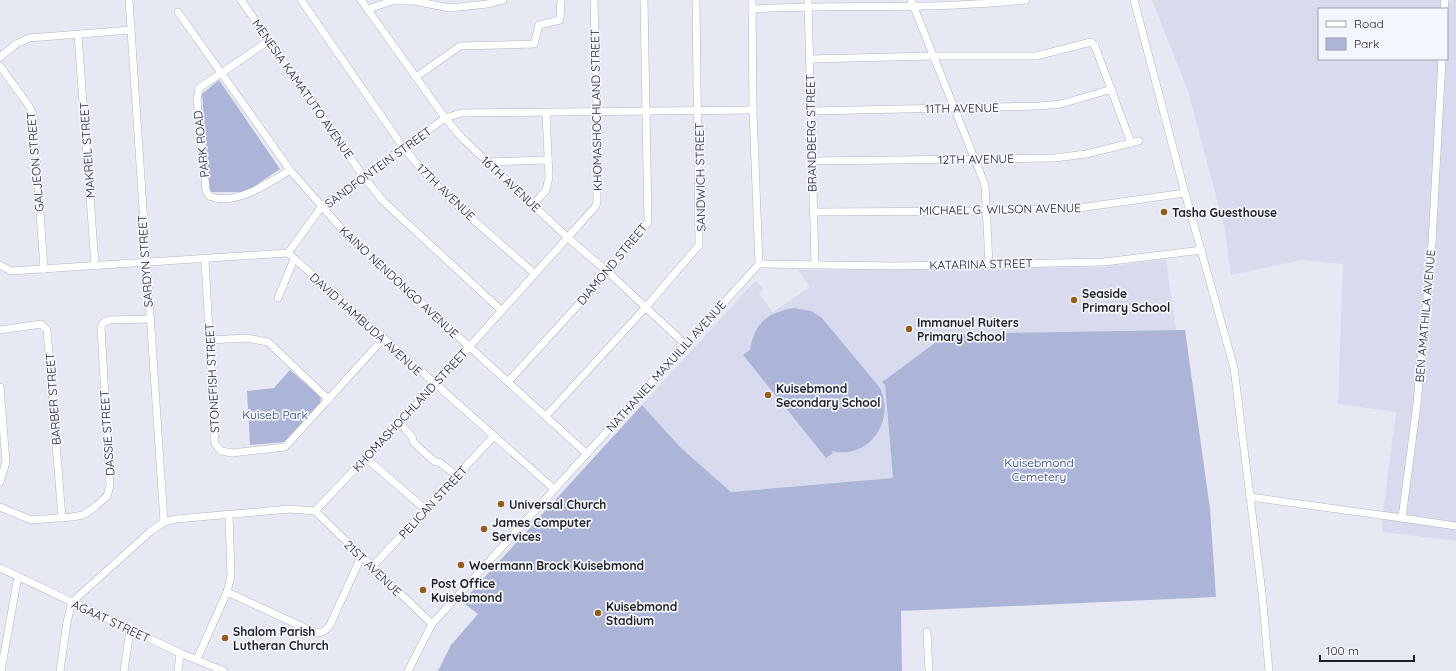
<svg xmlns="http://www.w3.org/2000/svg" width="1456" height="671" font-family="Quicksand,sans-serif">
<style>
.built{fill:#d7dbed;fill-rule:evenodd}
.green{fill:#acb5d8}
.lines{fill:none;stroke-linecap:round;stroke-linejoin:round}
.minor-casing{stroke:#b3b6c0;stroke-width:8}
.minor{stroke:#fff;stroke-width:7}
.poi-dot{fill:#965d1a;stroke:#f4f6fe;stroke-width:1.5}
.labels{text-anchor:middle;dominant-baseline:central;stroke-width:3.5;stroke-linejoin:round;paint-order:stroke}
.street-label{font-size:12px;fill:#1e1f22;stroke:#f4f6fe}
.poi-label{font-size:12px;font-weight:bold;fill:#1e1f22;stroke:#f4f6fe;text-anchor:start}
.park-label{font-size:12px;fill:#323a73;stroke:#f4f6fe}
</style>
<rect width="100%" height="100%" fill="#e6e8f3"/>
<!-- built -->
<g class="built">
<path d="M1152,0H1456V541L1383,532L1382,522L1396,412L1338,404L1343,264L1302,260L1231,275L1225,230L1188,91ZM1319,9H1447V59H1319Z"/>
<path d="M1166,259L1176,331L947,334L883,381L885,385L893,478L731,492L680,447L642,405L755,281L764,289L759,294L773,312L810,287L798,270L1103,267Z"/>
</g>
<!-- green -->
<g class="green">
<path d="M219,80L280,169L246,192H210L202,94Z"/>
<path d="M794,308L811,311L822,318L880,388C896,422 868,460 831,451L833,453L826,458L743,355L750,350C755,322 767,313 794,308Z"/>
<path d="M1185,330L1210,509L1216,597L901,611L902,671H438L451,645L478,614L462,602L642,405L680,447L731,492L893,478L885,385L882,382L947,334Z"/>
<path d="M290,370L321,397L320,405L284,442L250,445L247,391L274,388Z"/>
</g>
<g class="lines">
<!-- minor casing -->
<g class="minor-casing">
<g id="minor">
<path d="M129,0L164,522"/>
<path d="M241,0L363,176L383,201L502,311"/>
<path d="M301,0L403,147C441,195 490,234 535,274"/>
<path d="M361,0L445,118L462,138L568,238L608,272L686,345"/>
<path d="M808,0L815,265"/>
<path d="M911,0L985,185L989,264"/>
<path d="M1134,0L1185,193L1234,368L1262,593L1269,671"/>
<path d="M368,9L392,1H414L450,8L487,4L503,0"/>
<path d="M752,9C843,4 935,10 1026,0"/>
<path d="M1444,9L1445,0"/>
<path d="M178,12L290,170L348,236L587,454"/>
<path d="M78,35L95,265"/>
<path d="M270,40L199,88L197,100L206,190L209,196C235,207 269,183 290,170"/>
<path d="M0,57L16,44L29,38L131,30"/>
<path d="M810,59L933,56H1036L1091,42L1095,46L1131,143"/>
<path d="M1442,59L1432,243L1417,404L1402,518L1456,526"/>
<path d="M0,66L29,106L33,114L44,269"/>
<path d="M416,77L460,46L534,44L539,25L560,20L561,0"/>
<path d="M810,111L1039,106L1061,104L1112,89"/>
<path d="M812,161L1055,158L1086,154L1139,141"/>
<path d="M487,162L548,160"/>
<path d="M533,205L546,190L549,177L546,113"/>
<path d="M813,212L988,211L1079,208L1185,193"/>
<path d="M288,253L322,206L445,118L461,113L753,110"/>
<path d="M288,253L554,489"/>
<path d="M205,259L215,444L221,451L232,453L285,447L383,339"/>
<path d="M759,264L894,266L1104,262L1202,250"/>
<path d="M0,265L11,271L288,253"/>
<path d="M278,298L294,259"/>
<path d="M0,330L41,324L47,330L62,518"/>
<path d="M210,340L247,338L268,342L329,400"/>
<path d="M508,382L608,272L648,222L644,0"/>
<path d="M0,387L6,462L0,482"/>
<path d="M546,416L646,307L699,245L696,0"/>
<path d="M400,423L412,437L414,443L435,462H439L457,476"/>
<path d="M366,458L426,510"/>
<path d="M1250,497L1402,518"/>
<path d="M0,507L31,520L72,517L83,515L96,506L107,496L110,486L101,327L103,323L109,320L149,319"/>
<path d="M315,511L432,624"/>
<path d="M372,567L493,437"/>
<path d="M0,568L180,653L224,671"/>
<path d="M227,592L316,633C322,633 326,631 330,625L361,557"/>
<path d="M927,632L929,671"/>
<path d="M197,659L227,592L231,576L229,515"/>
<path d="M1,671L18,576"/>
<path d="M60,671L67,622L72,602L151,531L164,522L176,519L290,509L315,511L435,385L595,207L597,203V112L594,0"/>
<path d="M124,671L130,630"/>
<path d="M178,671L180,653"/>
<path d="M408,671L432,624L759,264L753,110L752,0"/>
</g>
</g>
<!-- minor -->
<use href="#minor" class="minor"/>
</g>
<!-- markers -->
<g class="poi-dot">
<circle cx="1164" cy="212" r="4"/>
<circle cx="1074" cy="300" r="4"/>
<circle cx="909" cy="329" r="4"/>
<circle cx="768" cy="395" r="4"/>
<circle cx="501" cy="504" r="4"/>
<circle cx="484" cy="529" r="4"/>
<circle cx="461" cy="565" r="4"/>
<circle cx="423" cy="590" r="4"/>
<circle cx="598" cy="613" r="4"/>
<circle cx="225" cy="638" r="4"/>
</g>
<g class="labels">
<!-- street labels -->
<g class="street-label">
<text transform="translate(303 89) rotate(55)">MENESIA KAMATUTO AVENUE</text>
<text transform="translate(962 108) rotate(-1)">11TH AVENUE</text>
<text transform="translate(596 110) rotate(-91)">KHOMASHOCHLAND STREET</text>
<text transform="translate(811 133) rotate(-91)">BRANDBERG STREET</text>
<text transform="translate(201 144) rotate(-96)">PARK ROAD</text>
<text transform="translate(87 150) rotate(-94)">MAKREIL STREET</text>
<text transform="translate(976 159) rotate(-1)">12TH AVENUE</text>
<text transform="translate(35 162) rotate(-95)">GALJEON STREET</text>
<text transform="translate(378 167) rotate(-36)">SANDFONTEIN STREET</text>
<text transform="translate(700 177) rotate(-91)">SANDWICH STREET</text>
<text transform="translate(511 184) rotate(43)">16TH AVENUE</text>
<text transform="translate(446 192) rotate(44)">17TH AVENUE</text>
<text transform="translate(1000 209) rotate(-1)">MICHAEL G. WILSON AVENUE</text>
<text transform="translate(145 261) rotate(-94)">SARDYN STREET</text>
<text transform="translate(612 264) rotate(-50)">DIAMOND STREET</text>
<text transform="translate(981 264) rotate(-1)">KATARINA STREET</text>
<text transform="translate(399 282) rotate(43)">KAINO NENDONGO AVENUE</text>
<text transform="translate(1425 316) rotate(-85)">BEN AMATHILA AVENUE</text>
<text transform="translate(366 324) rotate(42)">DAVID HAMBUDA AVENUE</text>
<text transform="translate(666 366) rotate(-48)">NATHANIEL MAXUILILI AVENUE</text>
<text transform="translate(212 378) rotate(-93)">STONEFISH STREET</text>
<text transform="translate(53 399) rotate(-94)">BARBER STREET</text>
<text transform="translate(410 410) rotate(-47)">KHOMASHOCHLAND STREET</text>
<text transform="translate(107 433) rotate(-94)">DASSIE STREET</text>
<text transform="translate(433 502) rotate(-47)">PELICAN STREET</text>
<text transform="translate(373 568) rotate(44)">21ST AVENUE</text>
<text transform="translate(111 621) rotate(25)">AGAAT STREET</text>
</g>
<!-- poi labels -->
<g class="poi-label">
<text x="1172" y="212">Tasha Guesthouse</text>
<text x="1082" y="293">Seaside<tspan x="1082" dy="14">Primary School</tspan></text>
<text x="917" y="322">Immanuel Ruiters<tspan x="917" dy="14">Primary School</tspan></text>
<text x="776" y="388">Kuisebmond<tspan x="776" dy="14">Secondary School</tspan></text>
<text x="509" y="504">Universal Church</text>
<text x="492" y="522">James Computer<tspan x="492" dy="14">Services</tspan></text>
<text x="469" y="565">Woermann Brock Kuisebmond</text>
<text x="431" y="583">Post Office<tspan x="431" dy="14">Kuisebmond</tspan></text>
<text x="606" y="606">Kuisebmond<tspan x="606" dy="14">Stadium</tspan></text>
<text x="233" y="631">Shalom Parish<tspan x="233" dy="14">Lutheran Church</tspan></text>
</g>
<!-- park labels -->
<g class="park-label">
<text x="275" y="414">Kuiseb Park</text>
<text x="1039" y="462">Kuisebmond<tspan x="1039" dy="14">Cemetery</tspan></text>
</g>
</g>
<!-- legend -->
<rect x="1318" y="8" width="130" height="52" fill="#f4f6fe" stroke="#9ea0a6"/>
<rect x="1326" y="21" width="20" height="6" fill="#ffffff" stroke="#9ea0a6"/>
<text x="1354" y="28" font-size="12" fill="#1e1f22">Road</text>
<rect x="1326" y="38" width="20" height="12" fill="#acb5d8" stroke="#9ea0a6"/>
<text x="1354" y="48" font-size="12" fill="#1e1f22">Park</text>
<!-- scale -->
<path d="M1320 655v6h94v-6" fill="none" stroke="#1e1f22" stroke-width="2"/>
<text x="1326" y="655" font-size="12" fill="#1e1f22" stroke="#f4f6fe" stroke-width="3" paint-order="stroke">100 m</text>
</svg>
